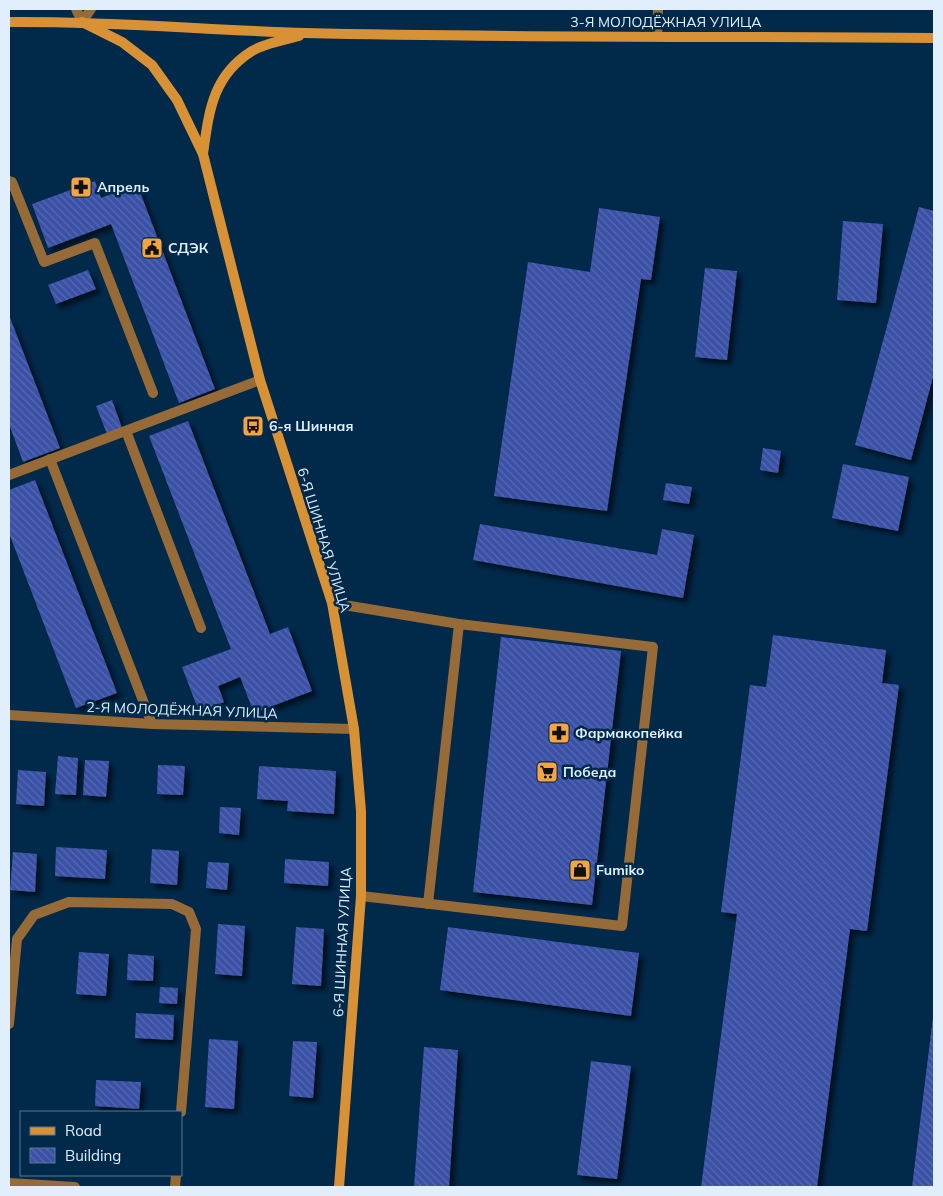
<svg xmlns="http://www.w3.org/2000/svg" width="943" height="1196" font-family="Mulish,sans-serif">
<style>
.building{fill:url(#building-back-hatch);filter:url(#shadow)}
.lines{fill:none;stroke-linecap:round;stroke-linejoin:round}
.lane{stroke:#976b37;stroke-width:10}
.street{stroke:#976b37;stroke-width:10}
.secondary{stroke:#d89135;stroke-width:10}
.labels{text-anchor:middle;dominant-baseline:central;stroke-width:5;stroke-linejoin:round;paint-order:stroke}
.street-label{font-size:14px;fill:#e1eefb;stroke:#01294a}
.poi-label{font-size:14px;font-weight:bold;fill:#e1eefb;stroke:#01294a;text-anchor:start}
</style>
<defs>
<pattern id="building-back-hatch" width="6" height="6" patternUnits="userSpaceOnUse" patternTransform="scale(1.25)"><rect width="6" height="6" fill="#3a51a5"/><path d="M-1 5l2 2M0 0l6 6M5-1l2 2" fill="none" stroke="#566ab2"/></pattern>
<filter id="shadow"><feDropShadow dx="4.5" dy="4.5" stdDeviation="2.5" flood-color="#0009"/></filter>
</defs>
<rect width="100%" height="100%" fill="#01294a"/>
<!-- building -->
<g class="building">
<path d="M95,181L101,198L137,184L215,389L179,403L111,224L48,248L32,204Z"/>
<path d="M919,207L934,211V373L911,460L855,445Z"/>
<path d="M599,208L660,217L651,280L641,279L607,511L494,496L528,262L590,272Z"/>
<path d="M843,221L883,224L876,303L837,300Z"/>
<path d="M705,268L737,271L727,360L695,357Z"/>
<path d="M88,270L96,289L56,304L48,285Z"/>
<path d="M9,315L60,448L23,462L9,424Z"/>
<path d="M112,400L122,428L107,434L96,406Z"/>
<path d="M188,421L270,634L288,627L312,691L254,713L240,677L218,686L224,702L199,712L182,667L231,649L149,436Z"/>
<path d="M763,448L781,451L778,473L760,470Z"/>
<path d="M843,464L909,477L898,531L832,518Z"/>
<path d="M35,480L117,693L76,708L9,533V490Z"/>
<path d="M666,483L692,487L689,504L663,500Z"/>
<path d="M480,524L657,555L662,529L694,535L683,598L473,560Z"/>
<path d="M773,635L886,650L882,683L899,685L867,931L850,929L817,1187H701L737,914L721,912L750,685L766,687Z"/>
<path d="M501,637L621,651L592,905L473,892Z"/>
<path d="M58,756L78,758L76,795L55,794Z"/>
<path d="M85,760L109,761L106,797L83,795Z"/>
<path d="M158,765L185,766L183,795L157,794Z"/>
<path d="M259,766L336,771L334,814L287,811L288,801L257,799Z"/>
<path d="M18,770L46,772L44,806L16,804Z"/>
<path d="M220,807L241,808L239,835L219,833Z"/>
<path d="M56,847L107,850L105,879L55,876Z"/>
<path d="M152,849L179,851L177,885L150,883Z"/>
<path d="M13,852L37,854L35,892L10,890Z"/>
<path d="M285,859L329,862L328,886L284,883Z"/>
<path d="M208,862L229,863L227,890L206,888Z"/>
<path d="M218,924L245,926L242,976L215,974Z"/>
<path d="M296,927L324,929L321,986L292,984Z"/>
<path d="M448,927L639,953L631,1016L440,990Z"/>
<path d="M79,952L109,954L106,996L76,994Z"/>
<path d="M128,954L154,956L153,981L127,980Z"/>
<path d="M160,987L178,988L177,1004L159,1003Z"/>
<path d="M136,1013L174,1015L173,1040L135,1038Z"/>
<path d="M933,1017L934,1187H912Z"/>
<path d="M209,1039L238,1041L234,1109L205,1107Z"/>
<path d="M293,1041L317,1042L313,1098L289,1096Z"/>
<path d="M424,1047L458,1050L449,1187H414Z"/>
<path d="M591,1061L631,1066L617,1179L577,1175Z"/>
<path d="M96,1080L141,1082L139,1109L95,1106Z"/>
</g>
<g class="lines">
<!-- lane -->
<g class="lane">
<path d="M657,36L658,9"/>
<path d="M9,181L12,182L44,262L95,243L153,393"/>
<path d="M126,431L201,628"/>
<path d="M50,459L152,724"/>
<path d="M9,475L260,380"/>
<path d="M332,603L459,624L653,647L622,926L361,896"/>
<path d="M9,715L152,724L354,729"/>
<path d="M428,904L459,624"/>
<path d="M9,1024L17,939L34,915L69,902L172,904L189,912L196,929L181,1112"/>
<path d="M9,1183L75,1187"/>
<path d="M175,1187L176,1175"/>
</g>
<!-- street -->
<g class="street">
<path d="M76,9L82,22"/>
<path d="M82,22L91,9"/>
</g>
<!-- secondary -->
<g class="secondary">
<path d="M9,22C108,21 207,30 306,33C515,38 725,36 934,38"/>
<path d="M82,22L122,42L152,65L177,100L203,154L260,380L332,603L354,729L361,811V896L339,1187"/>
<path d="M203,154C209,112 212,76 252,51C265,43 285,40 299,36"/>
</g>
</g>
<!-- icons -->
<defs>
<g id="pharmacy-square" transform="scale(1.125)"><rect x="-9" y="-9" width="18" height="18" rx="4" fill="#f2a542" stroke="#01294a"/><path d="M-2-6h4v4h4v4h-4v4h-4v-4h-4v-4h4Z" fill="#111"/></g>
<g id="civic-square" transform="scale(1.125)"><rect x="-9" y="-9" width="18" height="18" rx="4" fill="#f2a542" stroke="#01294a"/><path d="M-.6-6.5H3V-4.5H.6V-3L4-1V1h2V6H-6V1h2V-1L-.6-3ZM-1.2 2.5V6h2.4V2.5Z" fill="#111"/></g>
<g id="bus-square" transform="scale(1.125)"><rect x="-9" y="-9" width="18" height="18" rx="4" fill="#f2a542" stroke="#01294a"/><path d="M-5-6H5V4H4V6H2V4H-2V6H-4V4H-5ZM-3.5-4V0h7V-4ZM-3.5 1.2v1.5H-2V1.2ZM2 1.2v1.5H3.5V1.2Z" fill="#111"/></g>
<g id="supermarket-square" transform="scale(1.125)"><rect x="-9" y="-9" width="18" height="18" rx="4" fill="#f2a542" stroke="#01294a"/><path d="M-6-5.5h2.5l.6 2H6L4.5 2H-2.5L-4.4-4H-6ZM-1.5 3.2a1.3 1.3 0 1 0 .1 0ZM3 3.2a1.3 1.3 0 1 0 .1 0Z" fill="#111"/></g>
<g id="shop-square" transform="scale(1.125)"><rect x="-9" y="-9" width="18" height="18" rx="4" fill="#f2a542" stroke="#01294a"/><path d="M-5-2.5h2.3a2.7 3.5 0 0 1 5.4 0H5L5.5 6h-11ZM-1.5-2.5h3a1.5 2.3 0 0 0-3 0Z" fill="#111"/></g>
</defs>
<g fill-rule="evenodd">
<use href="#pharmacy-square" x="81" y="187"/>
<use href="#civic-square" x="152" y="248"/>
<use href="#bus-square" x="253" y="426"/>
<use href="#pharmacy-square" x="559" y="733"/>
<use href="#supermarket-square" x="547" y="772"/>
<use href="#shop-square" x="580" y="870"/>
</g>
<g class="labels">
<!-- street labels -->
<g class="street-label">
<text x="666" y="22">3-Я МОЛОДЁЖНАЯ УЛИЦА</text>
<text transform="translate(324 540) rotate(73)">6-Я ШИННАЯ УЛИЦА</text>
<text transform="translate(182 710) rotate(2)">2-Я МОЛОДЁЖНАЯ УЛИЦА</text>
<text transform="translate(342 942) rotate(-87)">6-Я ШИННАЯ УЛИЦА</text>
</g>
<!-- poi labels -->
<g class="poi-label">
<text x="97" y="187">Апрель</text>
<text x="168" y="248">СДЭК</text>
<text x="269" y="426">6-я Шинная</text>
<text x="575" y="733">Фармакопейка</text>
<text x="563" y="772">Победа</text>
<text x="596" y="870">Fumiko</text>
</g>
</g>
<!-- border -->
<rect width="943" height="1196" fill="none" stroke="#e1eefb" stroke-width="20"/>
<!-- legend -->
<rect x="20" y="1111" width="162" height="65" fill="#01294a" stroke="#5b7891"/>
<rect x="30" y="1127" width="25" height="8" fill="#d89135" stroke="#5b7891"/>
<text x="65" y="1136" font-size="15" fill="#e1eefb">Road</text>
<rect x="30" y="1148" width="25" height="15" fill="url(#building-back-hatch)" stroke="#5b7891"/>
<text x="65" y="1161" font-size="15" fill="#e1eefb">Building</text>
</svg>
